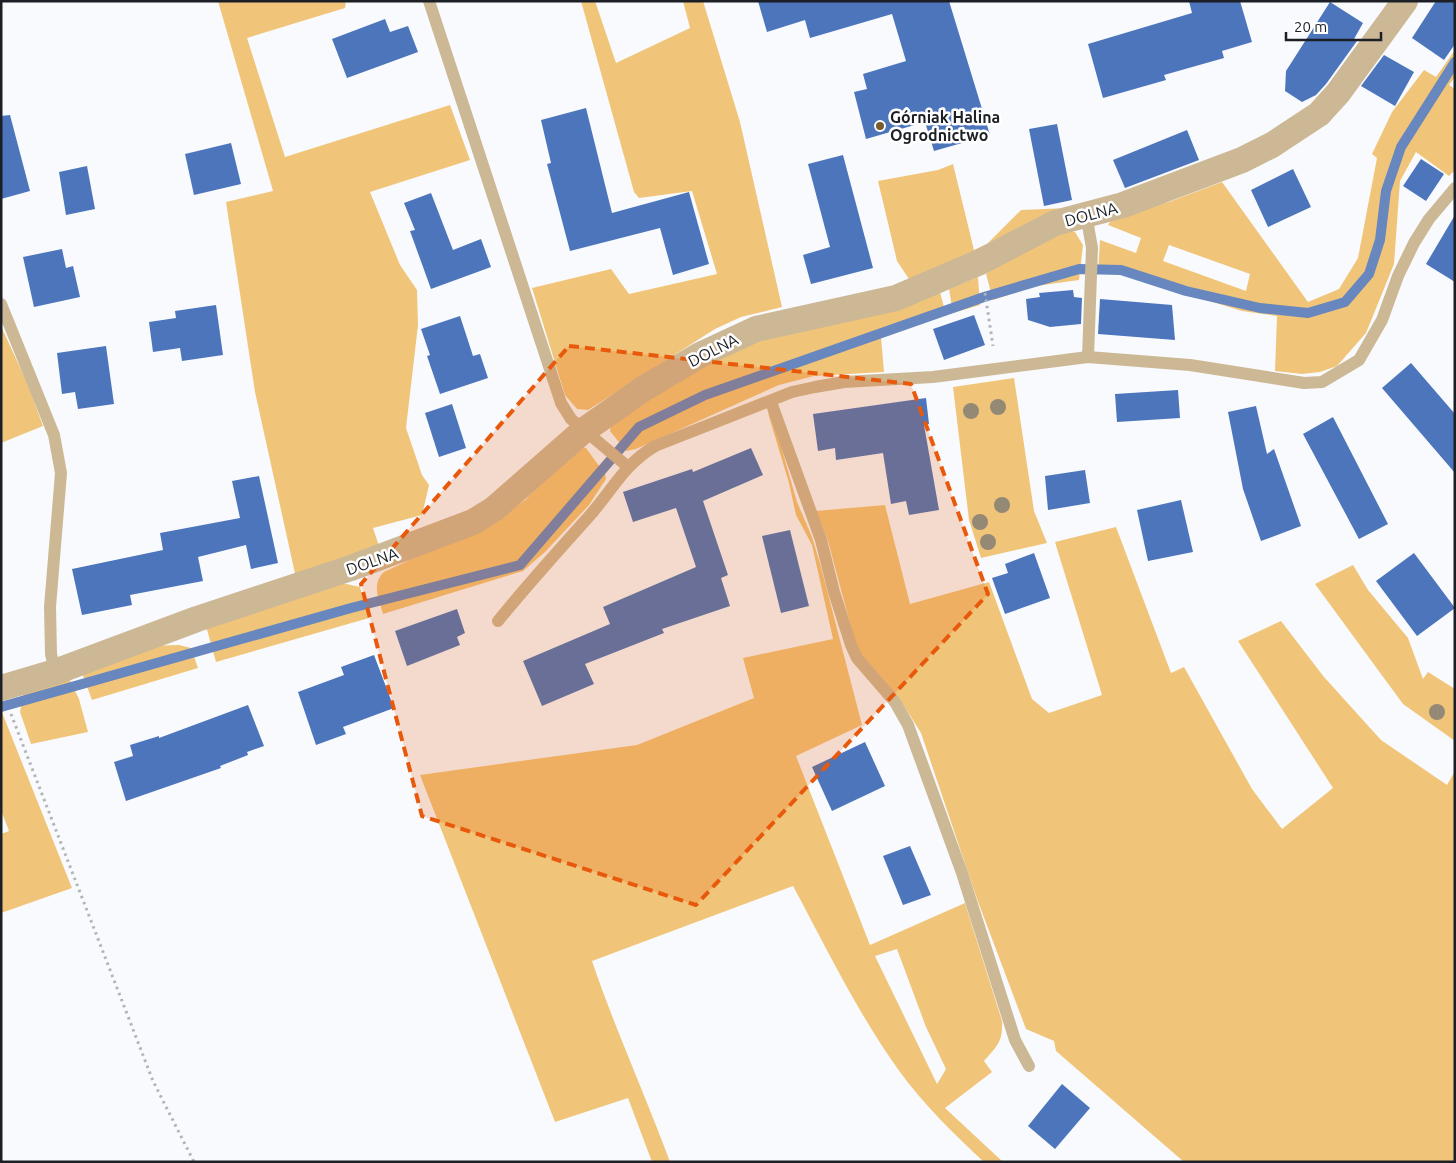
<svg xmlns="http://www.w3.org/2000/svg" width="1456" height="1163" font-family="Ubuntu,sans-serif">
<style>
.green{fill:#f1c579;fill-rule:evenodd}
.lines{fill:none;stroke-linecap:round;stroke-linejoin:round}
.stream{stroke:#6787be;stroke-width:10}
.building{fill:#4c75bc}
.path{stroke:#b2b4b8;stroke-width:3;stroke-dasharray:2.5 4;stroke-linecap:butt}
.service{stroke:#cdb895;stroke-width:12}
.minor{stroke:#cdb895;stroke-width:26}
.tree{fill:#938975}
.marked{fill:#e8590c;fill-opacity:0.2;stroke:#e8590c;stroke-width:4;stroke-dasharray:10 6;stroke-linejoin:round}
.poi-dot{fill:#765c2e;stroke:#fff;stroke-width:2}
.labels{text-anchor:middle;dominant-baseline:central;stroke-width:5;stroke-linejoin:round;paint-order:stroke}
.poi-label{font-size:16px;font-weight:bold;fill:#1c1f25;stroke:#fff;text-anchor:start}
.street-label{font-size:16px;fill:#1c1f25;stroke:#fff}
</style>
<rect width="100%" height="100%" fill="#f8fafd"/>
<!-- green -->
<g class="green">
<path d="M218,1H346L345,8L247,38L285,157L450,105L470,160L370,192L400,265L417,290L418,325L406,428L422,475L429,485L422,515L373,528L381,552L296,578L255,392L226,202L273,191Z"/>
<path d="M581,1H595L616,63L690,28L683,1H703L740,122L782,307L741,317L715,329L588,410L577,409L565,395L532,288L611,269L629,294L717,274L692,191L639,198L634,192Z"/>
<path d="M1455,50V77L1449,85L1455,89V170L1449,176L1416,152L1400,181L1394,264L1366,333L1337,366L1320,372L1302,374L1275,371L1277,316L1242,311L1122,274H1098L1100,240L1136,253L1141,238L1108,225L1114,216L1169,202L1222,182L1308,302L1339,289L1358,258L1377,158L1372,154L1392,112L1424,70L1436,77ZM1169,245L1250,274L1246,291L1163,261Z"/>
<path d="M953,164L974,250L987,244L1021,210L1069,208L971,258L909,279L897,261L878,181L938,170Z"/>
<path d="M1067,230L1075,232L1083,245L1079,280L1036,286L993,300L986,274L1006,257Z"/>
<path d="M978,277L980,305L953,313L949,289Z"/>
<path d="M940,292L946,315L881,337L884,372L814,376L779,385L636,449L626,451L610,431L611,421L739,345Z"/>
<path d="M1,326L28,385L43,426L1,443Z"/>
<path d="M1014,378L1034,511L1047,543L981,558L969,520L953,387Z"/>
<path d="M768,413L772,415L797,502L812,537L821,567L862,725L796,756L870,945L965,903L1002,1021C1003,1042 997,1046 984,1061L992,1072L945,1108L1003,1162H984C954,1134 924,1105 900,1072C858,1014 827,949 793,886L592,961C615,1029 645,1094 670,1162H652L628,1098L555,1122L420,775L637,745L754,698L743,658L833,639L812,545L796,515L789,483ZM897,949L926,1027L946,1069L937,1084L875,956Z"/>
<path d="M577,447L586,448L605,474L606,479L589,505L545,552L523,571L383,614C379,599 371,584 384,572L502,516L525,500Z"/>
<path d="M885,505L910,604L989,582L1032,699L1049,713L1102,695L1055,542L1116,527L1171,673L1184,667L1252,789L1282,829L1333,788L1238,641L1281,621L1324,677L1381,740L1447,785L1455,771V1162H1184L1056,1051L1054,1041L1026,1029L977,899L921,733L899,698L861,654L855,642L828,541L816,511Z"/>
<path d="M1353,565L1368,590L1408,638L1423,679L1428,672L1455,689V741L1403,704L1315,584Z"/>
<path d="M342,583L360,587L369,618L216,662L206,626Z"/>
<path d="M179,645L191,648L198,668L92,700L82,673L151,646Z"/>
<path d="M68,676L79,699L88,732L31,744L20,712L24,690Z"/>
<path d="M1,710L72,888L1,913V834L9,831L1,810Z"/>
</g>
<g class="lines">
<!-- stream -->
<path class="stream" d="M1,707L351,608L520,565L639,427L705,395L984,297L1079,269L1121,270L1186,291L1260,308L1308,313L1345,302L1369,274L1380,240L1386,191L1401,147L1455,62"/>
</g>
<!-- building -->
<g class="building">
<path d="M758,1H949L990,135L934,151L925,122L866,139L854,92L867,89L863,74L906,61L892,14L810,38L805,20L767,32Z"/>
<path d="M1189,1H1240L1252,42L1222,51L1224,58L1164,75L1166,80L1103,98L1088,44L1192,13Z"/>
<path d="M1436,1H1455V44L1444,60L1412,38Z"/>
<path d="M1330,2L1363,23L1354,39L1357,41L1326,84L1316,95L1302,102L1285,91L1286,71Z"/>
<path d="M385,19L390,32L408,26L418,52L347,78L332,39Z"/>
<path d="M1384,55L1414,72L1395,106L1361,86Z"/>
<path d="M586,108L612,213L689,192L709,264L673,275L660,228L570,251L547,164L551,163L541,120Z"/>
<path d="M10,115L30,191L1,199V116Z"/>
<path d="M1057,124L1072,200L1044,206L1029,129Z"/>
<path d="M1187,130L1199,160L1125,188L1113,160Z"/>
<path d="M231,143L241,184L194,195L185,154Z"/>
<path d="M843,155L873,268L811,284L803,255L830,247L808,164Z"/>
<path d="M1421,159L1444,174L1426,201L1403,186Z"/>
<path d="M87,166L95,209L66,215L59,172Z"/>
<path d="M1293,169L1311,207L1268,227L1251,190Z"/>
<path d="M431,193L453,250L481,239L491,267L431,289L410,231L415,230L404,203Z"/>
<path d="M1455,215V282L1426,264Z"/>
<path d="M62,249L66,268L73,266L80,297L34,307L23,257Z"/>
<path d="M1073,290L1074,297L1082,298L1081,324L1050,327L1028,320L1026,299L1040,297L1039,293Z"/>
<path d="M1100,299L1172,305L1175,340L1098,334Z"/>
<path d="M216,305L223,355L182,361L180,348L153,352L149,322L176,318L175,311Z"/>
<path d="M974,315L985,345L944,360L933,329Z"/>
<path d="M460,316L473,356L480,354L488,378L440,394L427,356L430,355L421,329Z"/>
<path d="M106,346L114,404L78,409L75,392L62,394L57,353Z"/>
<path d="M1411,363L1455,414V473L1382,388Z"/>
<path d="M1178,390L1180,418L1117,422L1115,394Z"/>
<path d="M926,398L929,424L924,425L939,510L909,515L906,501L891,504L883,453L836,460L835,448L818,451L813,414Z"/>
<path d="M452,404L466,448L439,457L425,413Z"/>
<path d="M1256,406L1267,454L1274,449L1301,526L1261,541L1243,489L1228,412Z"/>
<path d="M1333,417L1388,524L1359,539L1303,434Z"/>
<path d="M751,448L763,475L703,501L728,575L721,578L730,606L662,629L664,633L585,664L594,684L542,706L523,661L610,624L603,607L696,567L676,508L633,522L623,492L692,469L693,472Z"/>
<path d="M1085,470L1090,503L1048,510L1045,476Z"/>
<path d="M259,476L278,563L251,569L246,545L198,557L203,581L130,595L132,605L82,615L72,569L163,550L160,533L240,518L232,481Z"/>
<path d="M1181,500L1193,552L1148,561L1137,510Z"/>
<path d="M790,530L809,606L781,613L762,536Z"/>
<path d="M1034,553L1050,598L1005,614L992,578L1008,573L1005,564Z"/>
<path d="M1414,553L1455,608L1417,636L1376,581Z"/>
<path d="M457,609L465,633L457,637L460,645L407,666L395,631Z"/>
<path d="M374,655L394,708L343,727L346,734L316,745L298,692L344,675L341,667Z"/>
<path d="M248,705L264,746L247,752L248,755L220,766L221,768L126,801L114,762L133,756L130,745L159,736V738Z"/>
<path d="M865,742L885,786L832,811L812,767Z"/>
<path d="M910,846L931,895L903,905L883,856Z"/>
<path d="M1062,1084L1090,1108L1055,1149L1028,1126Z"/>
</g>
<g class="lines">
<!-- path -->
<g class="path">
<path d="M985,293L993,346"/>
<path d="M11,714L153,1081L194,1162"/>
</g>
<!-- service -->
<g class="service">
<path d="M429,1L561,403L571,419L627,466"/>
<path d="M1086,214L1092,248L1088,357"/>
<path d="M1,304L54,435L61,473L50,607L51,654L55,672"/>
<path d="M771,402L821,540L834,592L851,645L857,658L895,702L908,725L962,873L1015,1040L1029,1066"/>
<path d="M498,621C528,584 560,549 592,513C614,487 625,464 655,446L792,392L815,387L844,382L933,377L1088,357L1190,365L1304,383L1322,382L1359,360L1382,320L1398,276L1414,243L1429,219L1455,188"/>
</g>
<!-- minor -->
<path class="minor" d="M1,688L55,672L197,619L351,568L473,522L494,509L583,431L643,389L700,355L756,329L896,298L980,262L1055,223L1123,205L1242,160L1272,145L1319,114L1338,93L1405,1"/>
</g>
<!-- trees -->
<g class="tree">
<circle cx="998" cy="407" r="8"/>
<circle cx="971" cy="411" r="8"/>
<circle cx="1002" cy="505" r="8"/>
<circle cx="980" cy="522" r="8"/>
<circle cx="988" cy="542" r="8"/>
<circle cx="1437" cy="712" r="8"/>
</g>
<!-- marked area -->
<path class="marked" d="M569,346L911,384L988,594L696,905L422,816L361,584Z"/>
<!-- markers -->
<circle class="poi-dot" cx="880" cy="126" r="5"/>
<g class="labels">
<!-- poi labels -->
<g class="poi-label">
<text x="890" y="117">Górniak Halina<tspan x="890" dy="18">Ogrodnictwo</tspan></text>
</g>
<!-- street labels -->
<g class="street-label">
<text transform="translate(1091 214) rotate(-15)">DOLNA</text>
<text transform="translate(713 350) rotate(-27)">DOLNA</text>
<text transform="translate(372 561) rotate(-19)">DOLNA</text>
</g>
</g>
<!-- border -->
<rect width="1456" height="1163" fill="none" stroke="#1c1f25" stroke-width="5"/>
<!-- scale -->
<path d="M1286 32v8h95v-8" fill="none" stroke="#1c1f25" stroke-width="2.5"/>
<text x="1294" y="32" font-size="15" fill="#1c1f25" stroke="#ffffff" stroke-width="4" paint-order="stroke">20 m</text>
</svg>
